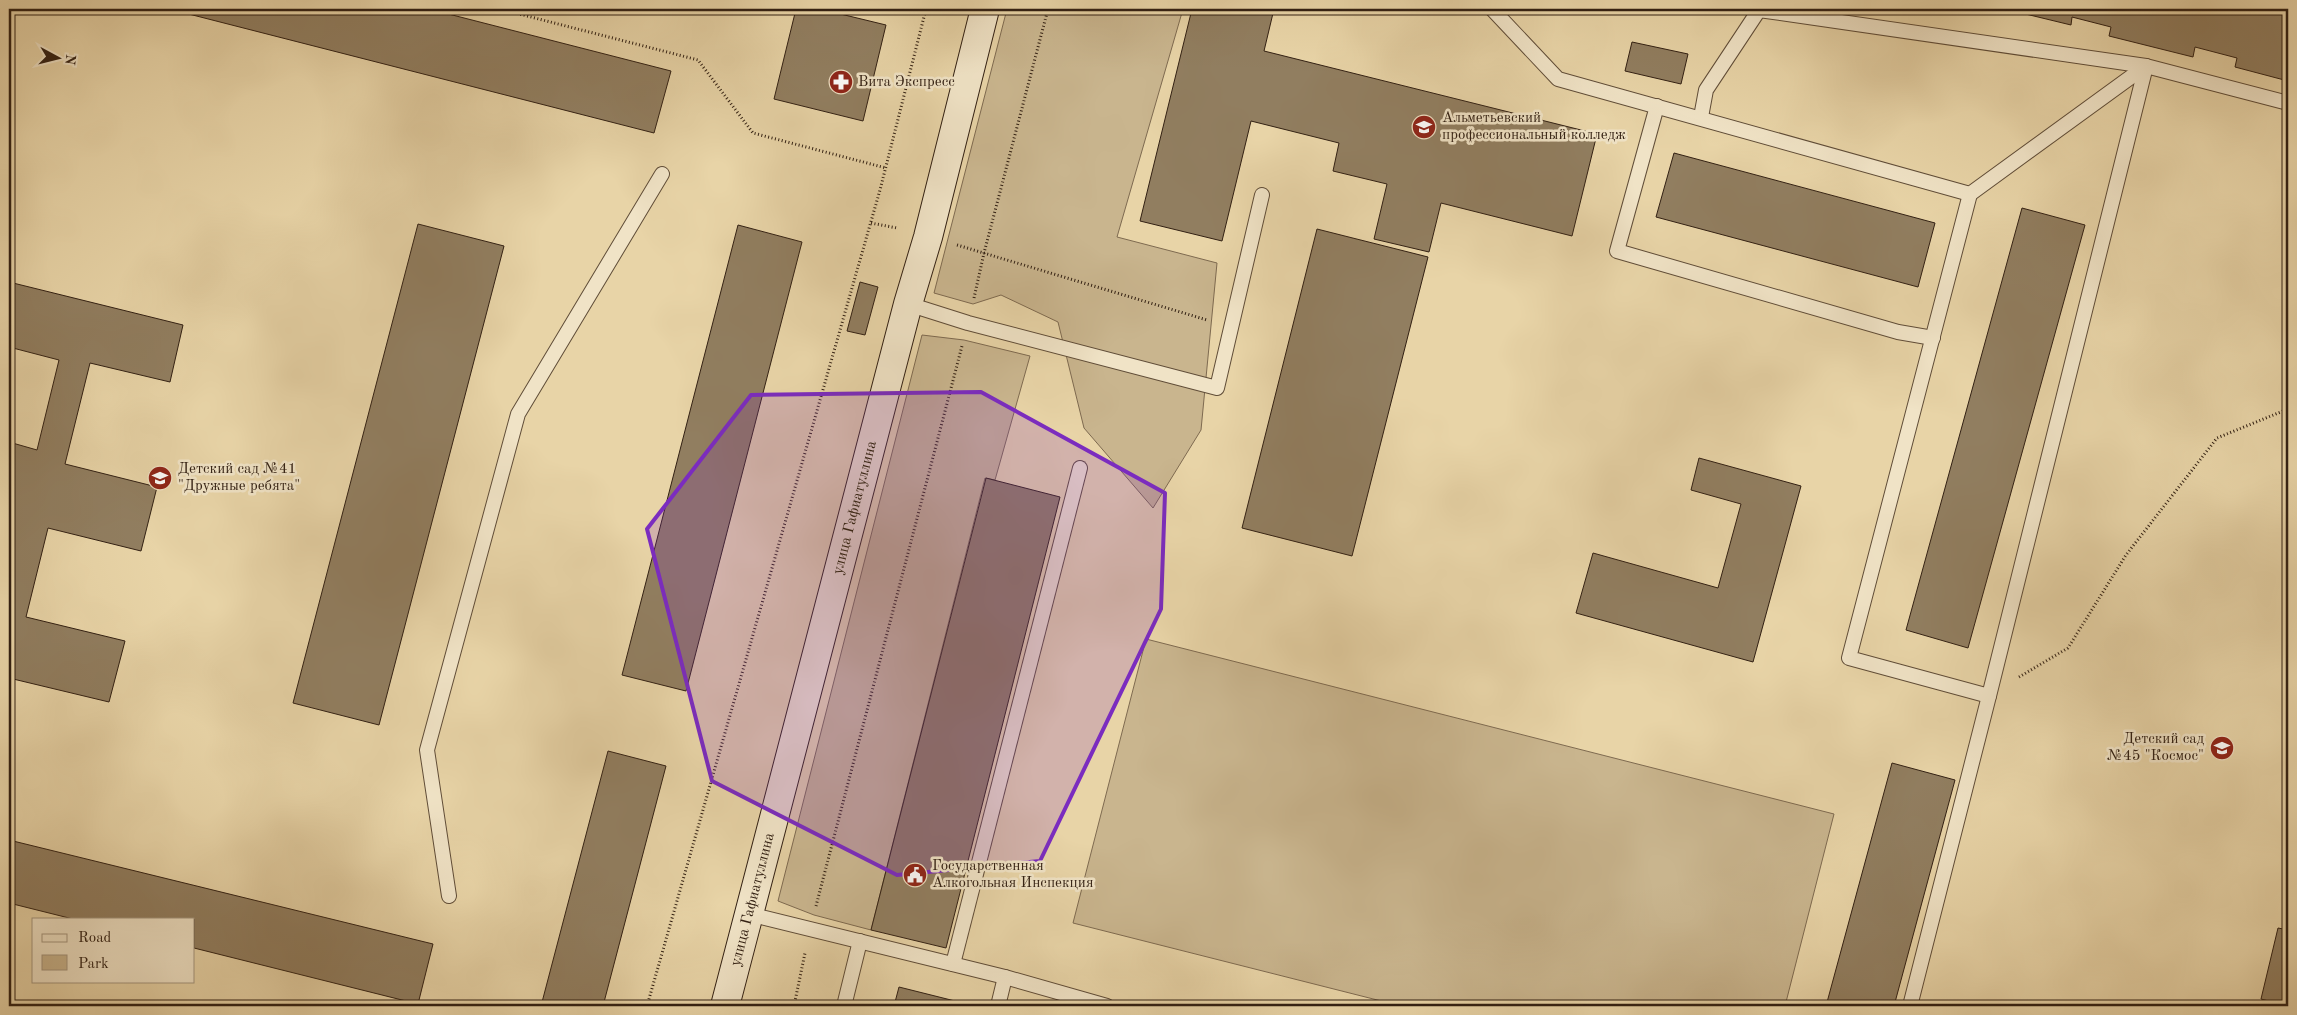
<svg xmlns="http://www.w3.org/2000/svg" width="2297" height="1015" font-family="'Old Standard TT',serif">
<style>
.green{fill:#c9b58e;stroke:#7e6a50}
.building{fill:#917e60;stroke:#322013}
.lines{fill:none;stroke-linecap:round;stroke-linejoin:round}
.lane-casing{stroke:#604d38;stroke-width:16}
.secondary-casing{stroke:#322013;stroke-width:30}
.path{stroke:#322013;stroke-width:3;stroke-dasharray:1 2.5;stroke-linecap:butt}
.lane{stroke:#f0e3c6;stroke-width:14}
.secondary{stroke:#f0e3c6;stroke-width:28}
.marked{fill:#7b2cbf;fill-opacity:0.2;stroke:#7b2cbf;stroke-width:4;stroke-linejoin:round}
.labels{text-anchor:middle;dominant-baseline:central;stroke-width:5;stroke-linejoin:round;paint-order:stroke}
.poi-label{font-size:15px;fill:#322013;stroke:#f0e3c6;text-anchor:start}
.street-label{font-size:15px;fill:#322013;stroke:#f0e3c6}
</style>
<rect width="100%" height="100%" fill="#e8d4a7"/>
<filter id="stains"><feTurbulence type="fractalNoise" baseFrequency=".004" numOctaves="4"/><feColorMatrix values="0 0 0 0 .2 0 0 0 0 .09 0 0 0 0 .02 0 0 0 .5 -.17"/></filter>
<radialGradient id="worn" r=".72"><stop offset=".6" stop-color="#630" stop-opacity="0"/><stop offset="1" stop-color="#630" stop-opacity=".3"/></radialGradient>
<!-- green -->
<g class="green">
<path d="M1007,9H1183L1117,237L1217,263L1201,430L1153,508L1084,428L1058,322L1001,295L973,304L934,293Z"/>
<path d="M922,335L964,340L1030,356L995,480L985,478L871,930L814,915L778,901Z"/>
<path d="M1146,639L1834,814L1785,1006H1401L1073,923Z"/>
</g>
<!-- building -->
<g class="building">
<path d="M178,9H429L671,71L654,133L177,11Z"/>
<path d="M796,9H820L886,25L863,121L774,99Z"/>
<path d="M1192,9H1274L1264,51L1597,134L1572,236L1441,203L1429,252L1374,239L1387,184L1333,171L1339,143L1251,121L1222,241L1140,221Z"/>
<path d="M2005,9H2288V81L2235,67L2237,58L2195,47L2193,57L2109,36L2111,27L2072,17L2071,25Z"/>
<path d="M1632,42L1688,54L1681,84L1625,71Z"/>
<path d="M1674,153L1935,223L1918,287L1656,217Z"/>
<path d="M2022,208L2085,225L1968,648L1906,630Z"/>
<path d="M418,224L504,246L379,725L293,703Z"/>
<path d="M738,225L802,242L686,691L622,675Z"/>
<path d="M1317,229L1428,257L1352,556L1242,528Z"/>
<path d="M9,282L183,325L170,382L90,363L65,464L157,487L141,551L48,528L26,617L125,641L109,702L9,678V442L37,450L59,360L9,347Z"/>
<path d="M860,282L878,287L865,335L847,331Z"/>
<path d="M1699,458L1801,486L1753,662L1576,613L1593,553L1718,588L1741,504L1691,490Z"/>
<path d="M986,478L1060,497L946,948L871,930Z"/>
<path d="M608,751L666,766L603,1006H541Z"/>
<path d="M1892,763L1955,780L1894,1006H1826Z"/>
<path d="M9,840L433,944L418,1004L194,948V919H73L9,903Z"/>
<path d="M2288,871V889L2284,888Z"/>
<path d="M2278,928L2288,930V1006L2261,999Z"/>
<path d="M899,987L967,1004L966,1006H894Z"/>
</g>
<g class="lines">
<!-- lane casing -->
<g class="lane-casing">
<g id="lane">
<path d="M1492,9L1558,79L1970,194L2146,66"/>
<path d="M1657,106L1617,251L1898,332L1933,338"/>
<path d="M1701,117L1706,90L1759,10L2146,66L2288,103"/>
<path d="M1970,194L1849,658L1989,696"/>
<path d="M908,304L968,323L1217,388L1262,195"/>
<path d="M449,896L427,750L518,414L662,174"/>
<path d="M749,914L1005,977L1107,1006"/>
<path d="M953,964L1080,468"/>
<path d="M844,1006L860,941"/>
<path d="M998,1006L1005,977"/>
<path d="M1910,1006L1989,696L2146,66"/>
</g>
</g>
<!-- secondary casing -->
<g class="secondary-casing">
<g id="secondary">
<path id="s1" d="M725,1006L908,304L928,237L985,9"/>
</g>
</g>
<!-- path -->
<g class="path">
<path d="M500,9L698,60L753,133L886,168"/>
<path d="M871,223L897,228"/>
<path d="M957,245L1207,320"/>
<path d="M974,298L984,253L1048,9"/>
<path d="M2019,677L2068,648L2126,555L2217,438L2288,409"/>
<path d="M816,906L962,346"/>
<path d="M647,1006L880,190L926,9"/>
<path d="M794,1006L805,953"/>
</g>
<!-- lane -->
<use href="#lane" class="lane"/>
<!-- secondary -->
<use href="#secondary" class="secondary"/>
</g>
<!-- marked area -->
<path class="marked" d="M981,392L1165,493L1161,609L1040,861L897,875L712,781L647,529L751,395Z"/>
<!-- icons -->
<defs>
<g id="pharmacy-disc" transform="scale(1.25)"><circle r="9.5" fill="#8f2418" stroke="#f0e3c6"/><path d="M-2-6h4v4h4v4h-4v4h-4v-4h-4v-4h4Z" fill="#fff"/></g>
<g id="university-disc" transform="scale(1.25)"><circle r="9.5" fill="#8f2418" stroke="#f0e3c6"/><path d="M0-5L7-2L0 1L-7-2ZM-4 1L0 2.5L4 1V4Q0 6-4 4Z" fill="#fff"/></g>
<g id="school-disc" transform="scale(1.25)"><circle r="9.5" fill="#8f2418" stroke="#f0e3c6"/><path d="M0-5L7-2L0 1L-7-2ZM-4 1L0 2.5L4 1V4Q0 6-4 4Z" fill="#fff"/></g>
<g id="civic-disc" transform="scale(1.25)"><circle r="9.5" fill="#8f2418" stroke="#f0e3c6"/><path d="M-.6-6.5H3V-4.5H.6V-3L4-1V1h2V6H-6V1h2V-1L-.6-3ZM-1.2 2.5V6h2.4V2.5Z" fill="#fff"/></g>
</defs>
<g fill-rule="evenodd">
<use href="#pharmacy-disc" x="841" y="82"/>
<use href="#university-disc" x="1424" y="127"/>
<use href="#school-disc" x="160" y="478"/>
<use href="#school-disc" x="2222" y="748"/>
<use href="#civic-disc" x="915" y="875"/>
</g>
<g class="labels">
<!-- poi labels -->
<g class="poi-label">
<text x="858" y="82">Вита Экспресс</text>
<text x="1442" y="118">Альметьевский<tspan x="1442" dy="17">профессиональный колледж</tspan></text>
<text x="178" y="469">Детский сад №41<tspan x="178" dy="17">"Дружные ребята"</tspan></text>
<text x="2204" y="739" text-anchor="end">Детский сад<tspan x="2204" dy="17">№45 "Космос"</tspan></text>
<text x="932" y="866">Государственная<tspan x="932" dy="17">Алкогольная Инспекция</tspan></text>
</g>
<!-- street labels -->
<g class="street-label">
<text stroke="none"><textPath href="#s1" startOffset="515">улица Гафиатуллина</textPath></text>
<text stroke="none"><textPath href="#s1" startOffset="110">улица Гафиатуллина</textPath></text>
</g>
</g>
<!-- margin -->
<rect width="2297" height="1015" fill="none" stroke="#e8d4a7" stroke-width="30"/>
<rect x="10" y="10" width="2277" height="995" fill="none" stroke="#322013" stroke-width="2.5"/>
<rect x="15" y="15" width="2267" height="985" fill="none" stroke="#322013"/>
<!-- legend -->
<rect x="32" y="918" width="162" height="65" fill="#f0e3c6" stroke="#a4957e"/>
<rect x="42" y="934" width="25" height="8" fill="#f0e3c6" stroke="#a4957e"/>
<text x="78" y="942" font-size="15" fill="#322013">Road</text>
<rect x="42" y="955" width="25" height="15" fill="#c9b58e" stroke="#a4957e"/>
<text x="78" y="968" font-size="15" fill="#322013">Park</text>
<!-- north arrow -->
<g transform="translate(58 58) rotate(97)" stroke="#f0e3c6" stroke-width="4" paint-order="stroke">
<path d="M0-4L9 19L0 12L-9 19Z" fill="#322013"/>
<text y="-8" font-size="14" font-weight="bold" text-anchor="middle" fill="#322013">N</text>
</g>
<rect width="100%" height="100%" filter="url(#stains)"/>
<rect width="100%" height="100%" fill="url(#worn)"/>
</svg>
